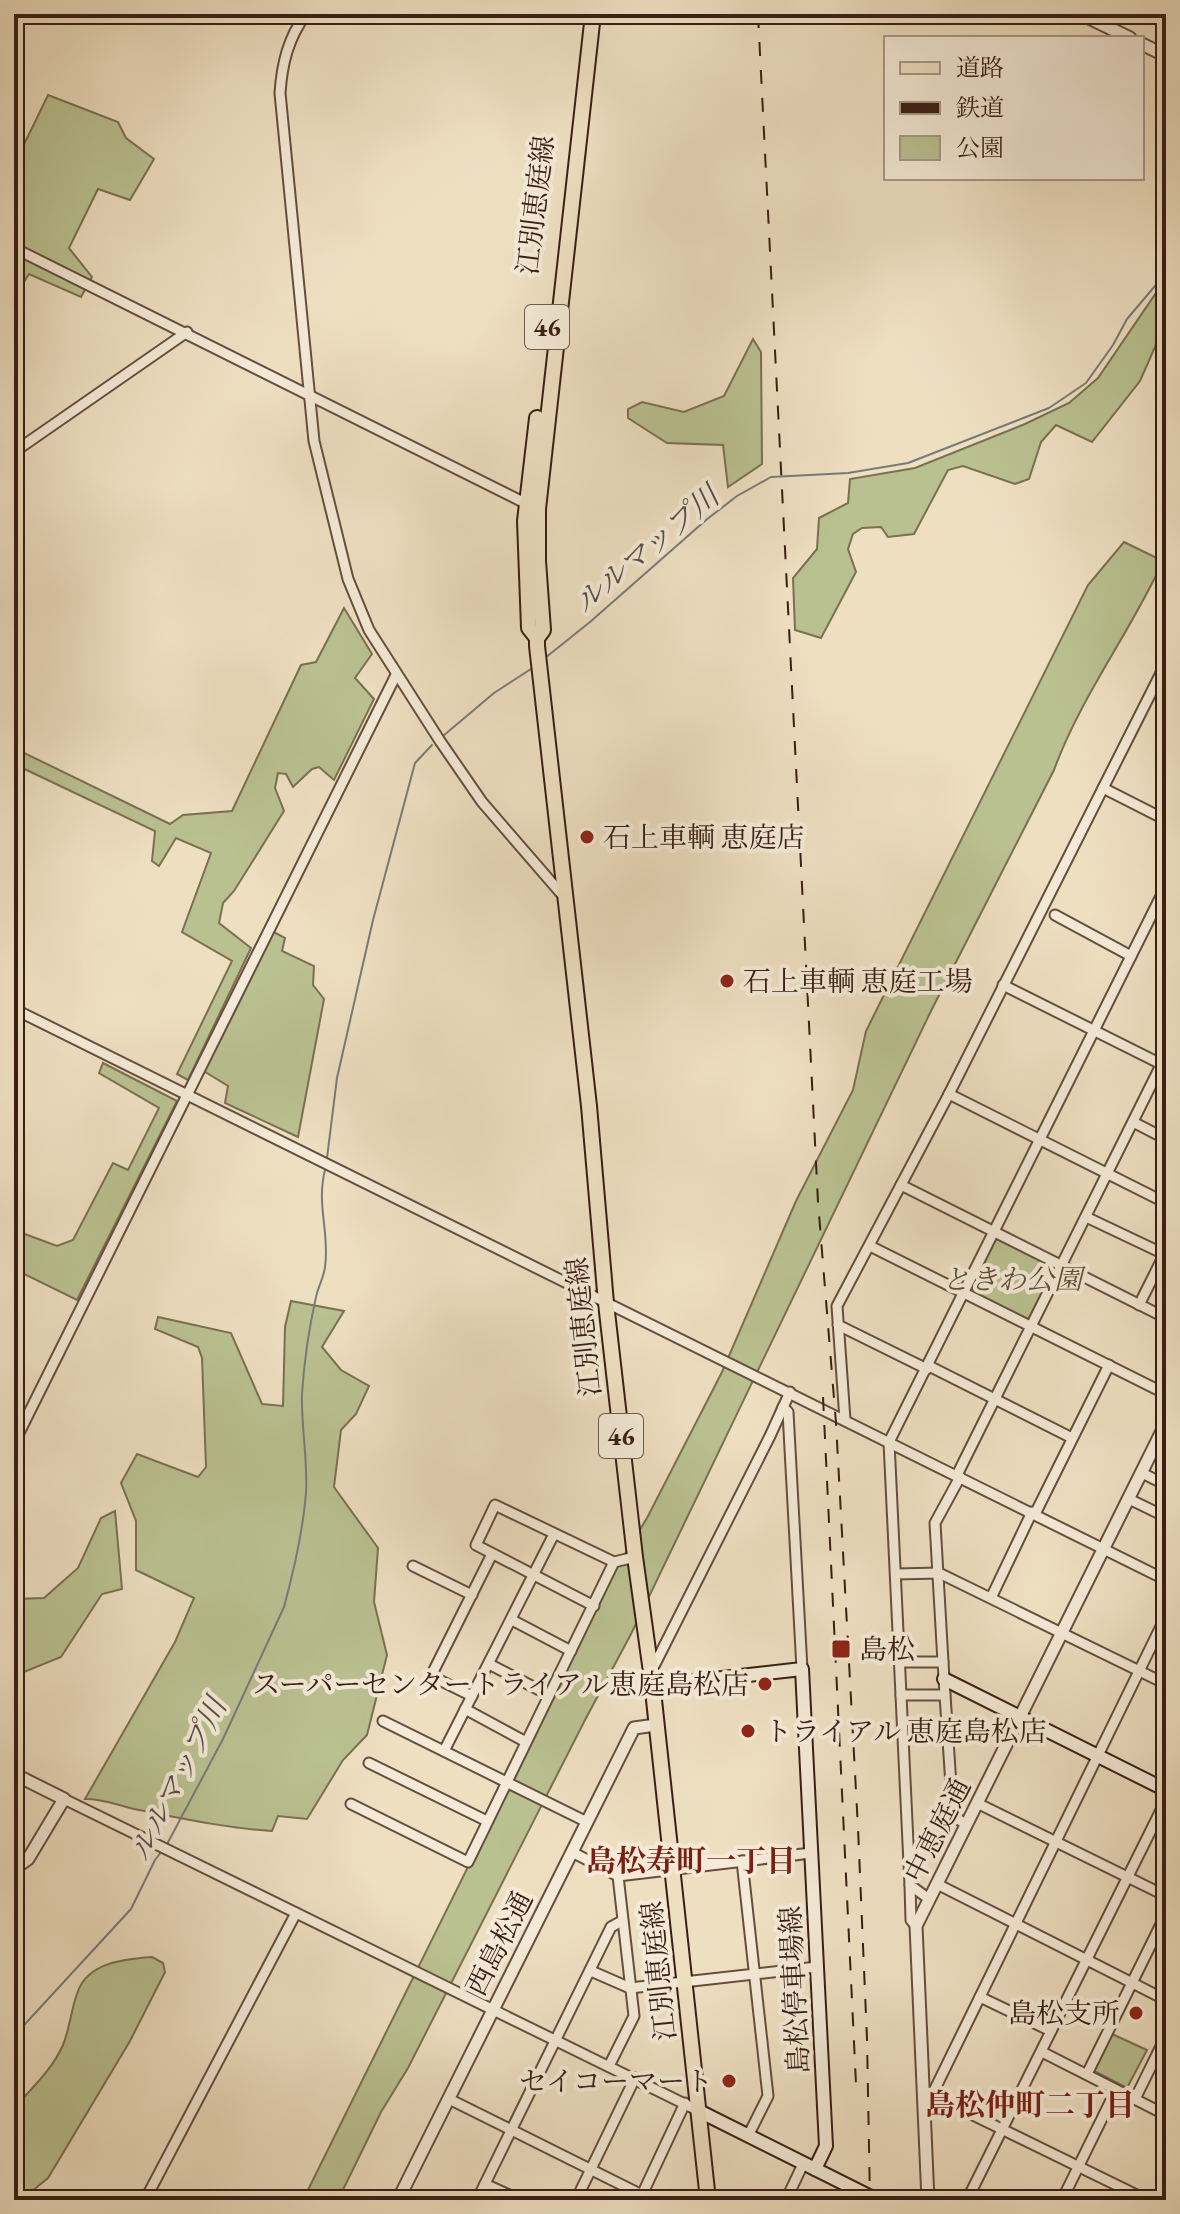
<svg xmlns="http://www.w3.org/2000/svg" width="1180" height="2214" font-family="'EB Garamond','Noto Serif JP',serif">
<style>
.green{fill:#bac191;stroke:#7a7052;stroke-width:2}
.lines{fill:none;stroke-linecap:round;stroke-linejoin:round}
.stream{stroke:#767c7a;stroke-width:2}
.minor-casing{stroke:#664e3f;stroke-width:13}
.tertiary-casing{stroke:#664e3f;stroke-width:15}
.secondary-casing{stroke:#391e14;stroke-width:16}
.primary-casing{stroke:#391e14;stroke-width:18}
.minor{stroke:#f4ead7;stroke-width:9}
.tertiary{stroke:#f4ead7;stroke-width:11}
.secondary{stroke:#f4ead7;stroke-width:12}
.primary{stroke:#eedfc1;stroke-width:14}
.rail{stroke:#391e14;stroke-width:2;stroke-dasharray:14 14;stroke-linecap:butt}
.poi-dot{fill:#8f2418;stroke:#f4ead7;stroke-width:3}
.labels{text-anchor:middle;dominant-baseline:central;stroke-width:8;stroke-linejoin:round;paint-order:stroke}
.shield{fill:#f4ead7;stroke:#715b4e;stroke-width:2}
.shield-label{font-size:26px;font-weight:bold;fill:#391e14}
.street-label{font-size:28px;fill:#391e14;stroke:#f4ead7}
.poi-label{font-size:28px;fill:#391e14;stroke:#f4ead7;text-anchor:start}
.park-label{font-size:28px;font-style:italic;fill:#604f3a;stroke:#f4ead7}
.water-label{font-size:30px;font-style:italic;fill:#584d47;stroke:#f4ead7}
.neighbourhood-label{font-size:30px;font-weight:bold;fill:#7a1f14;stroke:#f4ead7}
</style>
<rect width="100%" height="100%" fill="#eedfc1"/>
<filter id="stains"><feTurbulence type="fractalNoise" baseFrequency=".0025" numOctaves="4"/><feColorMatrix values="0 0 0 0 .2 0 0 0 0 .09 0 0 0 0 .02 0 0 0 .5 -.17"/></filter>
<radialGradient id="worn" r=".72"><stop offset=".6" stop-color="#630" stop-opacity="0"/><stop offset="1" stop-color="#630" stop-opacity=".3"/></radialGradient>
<!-- green -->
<g class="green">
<path d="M48,95L118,122L126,138L154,159L130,200L98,189L69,248L92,277L81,297L29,274L14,298V165Z"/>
<path d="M1166,282V322L1140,381L1092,442L1056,425L1041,442L1029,479L1015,484L963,466L948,470L914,534L888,537L881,527L862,528L853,534L848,549L856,572L821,638L795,630L793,578L817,549L819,518L848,503L850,479L915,468L1025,424L1069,403L1098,378L1158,290Z"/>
<path d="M753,339L761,352L762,464L728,487L723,445L667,443L628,418V409L642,402L684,412L724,396Z"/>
<path d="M1124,542L1163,561C1130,633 1081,696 1054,770L931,1011L631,1634L585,1720L408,2068L381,2112L338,2200H303L615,1570L647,1518L722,1372L796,1201L853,1090L866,1031L1088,585Z"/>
<path d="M344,608L372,654L355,678L374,699L334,780L319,767L312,769L293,787L286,774L278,773L275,788L284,811L234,891L223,903L219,923L251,948L188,1080L177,1074L232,961L182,932L211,853L176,838L159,866L152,861L155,831L14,764V748L170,824L183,815L232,811L301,665L316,662Z"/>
<path d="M272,931L285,938L282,951L314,966L313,985L324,999L298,1137L225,1103L228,1086L202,1070Z"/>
<path d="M103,1063L177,1101L77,1300L14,1269V1230L57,1246L73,1240L113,1163L128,1170L159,1108L99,1073Z"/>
<path d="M996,1238L1052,1266L1053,1272L1028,1320L973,1292L972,1287Z"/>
<path d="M291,1301L344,1311L322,1347L341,1370L369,1386L356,1414L341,1430L334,1487L378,1548L374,1602L387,1655L367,1735L343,1760L307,1819L278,1816L272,1831C225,1828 180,1818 134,1809C116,1805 105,1799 85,1799L175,1642L194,1598L136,1570V1521L121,1483L137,1454L198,1477L206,1467L202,1358L198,1347L155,1329L158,1317L231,1333L262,1404L283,1406L285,1327Z"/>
<path d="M115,1511L122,1589L102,1594L61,1657L14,1676V1599L44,1598L78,1568L101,1518Z"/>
<path d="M152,1957L163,1963L165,1972L130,2041L48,2178L21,2200H14V2108C32,2088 52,2070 63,2045C70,2028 71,2009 78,1991C89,1962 125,1959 152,1957Z"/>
<path d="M1112,2034L1147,2050L1127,2088L1094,2071Z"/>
</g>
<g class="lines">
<!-- stream -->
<g class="stream">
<path d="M545,658L590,622L706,520L737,496L771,477L848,473L908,463L1049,408L1086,383L1113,345L1127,319L1166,273"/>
<path d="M443,736L494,693L534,667"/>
<path d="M327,1158L337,1078L373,920L415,763L432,745"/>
<path d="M166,1846L223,1739L284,1607C294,1570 303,1531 306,1493C308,1460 301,1427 302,1394C304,1363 309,1328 316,1297C318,1287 324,1277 325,1267C330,1233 316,1205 325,1170"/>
<path d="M14,2036L131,1909L155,1860L162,1851"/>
</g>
<!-- minor casing -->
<g class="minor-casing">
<g id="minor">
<path d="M306,14C288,38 282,64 280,93L314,441L348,579L369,630L440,741L482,802L565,898"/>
<path d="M14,248L531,506"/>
<path d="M14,452L187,332"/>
<path d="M1103,788L1166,820"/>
<path d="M1055,915L1131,956"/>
<path d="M1003,985L1165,1066"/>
<path d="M14,1009L1166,1580"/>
<path d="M949,1094L1166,1203"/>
<path d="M1133,1122L1166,1139"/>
<path d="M901,1185L1166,1318"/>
<path d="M1086,1217L1164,1254"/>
<path d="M870,1246L1166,1394"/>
<path d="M1139,1305L1166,1251"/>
<path d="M838,1325L927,1369"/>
<path d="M929,1366L1072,1438"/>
<path d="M783,1407L788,1412L802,1669"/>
<path d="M845,1420L837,1306L949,1094L1166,663"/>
<path d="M14,1443L396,675"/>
<path d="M1142,1473L1166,1485"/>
<path d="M957,1475L1166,1055"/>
<path d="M1129,1499L1166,1517"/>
<path d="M1035,1514L1109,1365"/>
<path d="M413,1566L472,1595"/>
<path d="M896,1574L939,1573L1166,1684"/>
<path d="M991,1598L1032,1512"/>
<path d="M594,1606L476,1545L495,1505L614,1562L635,1557"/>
<path d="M512,1620L571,1651"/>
<path d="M900,1662H943L945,1695H901"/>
<path d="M943,1662L935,1523L960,1477"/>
<path d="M489,1664L549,1695"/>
<path d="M651,1672L770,1436L790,1392"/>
<path d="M945,1695L953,1815L966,1825"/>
<path d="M472,1696L431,1676L492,1554"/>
<path d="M465,1709L526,1742"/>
<path d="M383,1721L587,1822"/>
<path d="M444,1751L554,1534"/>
<path d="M369,1763L487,1821"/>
<path d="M64,1799L699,2111"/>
<path d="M977,1803L1166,1896"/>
<path d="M351,1804L468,1862L614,1562"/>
<path d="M572,1852L618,1876L811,1853"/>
<path d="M742,1861L768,2096L748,2136"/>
<path d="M937,1884L1166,2000"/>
<path d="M910,1885L911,1920L916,1926"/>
<path d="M929,1899L910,1885L889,1442L1166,886"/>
<path d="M591,1971L630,1988L817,1967"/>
<path d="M1159,1996L1166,1982"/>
<path d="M980,1997L1051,2031"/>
<path d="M1042,2052L1166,2115"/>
<path d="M609,2066L634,2016L618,1876"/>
<path d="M1087,2074L1166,1914"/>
<path d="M926,2095H932L1147,2200"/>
<path d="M932,2095L1166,1616"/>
<path d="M449,2099L640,2194"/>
<path d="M1135,2099L1166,2036"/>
<path d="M485,2184L520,2200"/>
<path d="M641,2197L685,2103"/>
<path d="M145,2200L296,1913"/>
<path d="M477,2200L611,1927L622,1921"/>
<path d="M576,2200L635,2078"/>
<path d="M786,2200L803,2164"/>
<path d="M967,2200L1166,1800"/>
<path d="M1062,2200L1116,2090"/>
</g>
</g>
<!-- tertiary casing -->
<g class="tertiary-casing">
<g id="tertiary">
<path d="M1081,14L1130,38"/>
<path d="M1142,44L1166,56"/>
<path d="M14,1774L64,1799L28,1859L14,1869"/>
<path d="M398,2200L634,1728L656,1725"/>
<path d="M928,2200L916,1926L1166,1423"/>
</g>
</g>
<!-- secondary casing -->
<g class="secondary-casing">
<g id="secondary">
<path d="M944,1679L1166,1790"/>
<path d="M652,1686L802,1669L826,2146L815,2169"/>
<path d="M699,2111L877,2200"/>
<path d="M1162,2200L1166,2192"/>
</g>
</g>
<!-- primary casing -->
<g class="primary-casing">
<g id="primary">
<path d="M593,14L538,509V561L543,630L537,638V646L589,1106L606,1303L635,1557L651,1672L708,2200"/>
<path d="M537,418L525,521L529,628L537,638"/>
</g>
</g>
<!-- minor -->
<use href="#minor" class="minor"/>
<!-- tertiary -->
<use href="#tertiary" class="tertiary"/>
<!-- secondary -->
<use href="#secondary" class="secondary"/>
<!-- primary -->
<use href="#primary" class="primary"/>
<!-- rail -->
<g class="rail">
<path d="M758,14L818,1202L836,1423L858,1828L867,2039L870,2200"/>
<path d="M823,1397L856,2084"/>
</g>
</g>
<!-- markers -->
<g class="poi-dot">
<circle cx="587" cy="837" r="8"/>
<circle cx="727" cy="981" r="8"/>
<rect x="831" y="1639" width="20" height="20" rx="4"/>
<circle cx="765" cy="1684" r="8"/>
<circle cx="748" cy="1731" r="8"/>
<circle cx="1136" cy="2013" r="8"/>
<circle cx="729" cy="2081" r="8"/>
</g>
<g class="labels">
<!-- shield labels -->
<g class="shield">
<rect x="525" y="305" width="44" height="44" rx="6"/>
<rect x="599" y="1414" width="44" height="44" rx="6"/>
</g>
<g class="shield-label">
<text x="547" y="327">46</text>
<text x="621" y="1436">46</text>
</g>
<!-- street labels -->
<g class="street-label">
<text transform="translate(535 205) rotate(-83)">江別恵庭線</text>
<text transform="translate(583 1327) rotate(-96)">江別恵庭線</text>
<text transform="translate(937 1830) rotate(-63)">中恵庭通</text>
<text transform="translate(499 1943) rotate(-63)">西島松通</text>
<text transform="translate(658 1971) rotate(-96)">江別恵庭線</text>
<text transform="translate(794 1990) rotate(-93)">島松停車場線</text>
</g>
<!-- poi labels -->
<g class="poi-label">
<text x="603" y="837">石上車輌 恵庭店</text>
<text x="743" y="981">石上車輌 恵庭工場</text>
<text x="859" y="1649">島松</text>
<text x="749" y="1684" text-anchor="end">スーパーセンタートライアル恵庭島松店</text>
<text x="764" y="1731">トライアル 恵庭島松店</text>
<text x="1120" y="2013" text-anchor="end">島松支所</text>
<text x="713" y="2081" text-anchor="end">セイコーマート</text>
</g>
<!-- park labels -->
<g class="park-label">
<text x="1012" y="1279">ときわ公園</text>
</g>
<!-- water labels -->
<g class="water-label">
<text transform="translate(646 549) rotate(-40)">ルルマップ川</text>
<text transform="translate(177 1779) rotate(-63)">ルルマップ川</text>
</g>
<!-- neighbourhood labels -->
<g class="neighbourhood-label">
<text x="691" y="1860">島松寿町一丁目</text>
<text x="1030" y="2104">島松仲町二丁目</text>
</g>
</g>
<!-- margin -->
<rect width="1180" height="2214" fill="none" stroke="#eedfc1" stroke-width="48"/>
<rect x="16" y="16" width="1148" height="2182" fill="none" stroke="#391e14" stroke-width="4"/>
<rect x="24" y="24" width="1132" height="2166" fill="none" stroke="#391e14" stroke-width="2"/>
<!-- legend -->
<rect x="884" y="36" width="260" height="144" fill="#f4ead7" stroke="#a99889" stroke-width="2"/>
<rect x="900" y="62" width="40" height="12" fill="#eedfc1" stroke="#a99889" stroke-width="2"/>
<text x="956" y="76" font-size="24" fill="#391e14">道路</text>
<rect x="900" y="102" width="40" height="12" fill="#391e14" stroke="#a99889" stroke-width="2"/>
<text x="956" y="116" font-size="24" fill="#391e14">鉄道</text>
<rect x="900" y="136" width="40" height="24" fill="#bac191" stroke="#a99889" stroke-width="2"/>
<text x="956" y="156" font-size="24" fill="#391e14">公園</text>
<rect width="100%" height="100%" filter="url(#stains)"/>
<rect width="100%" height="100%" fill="url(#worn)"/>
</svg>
